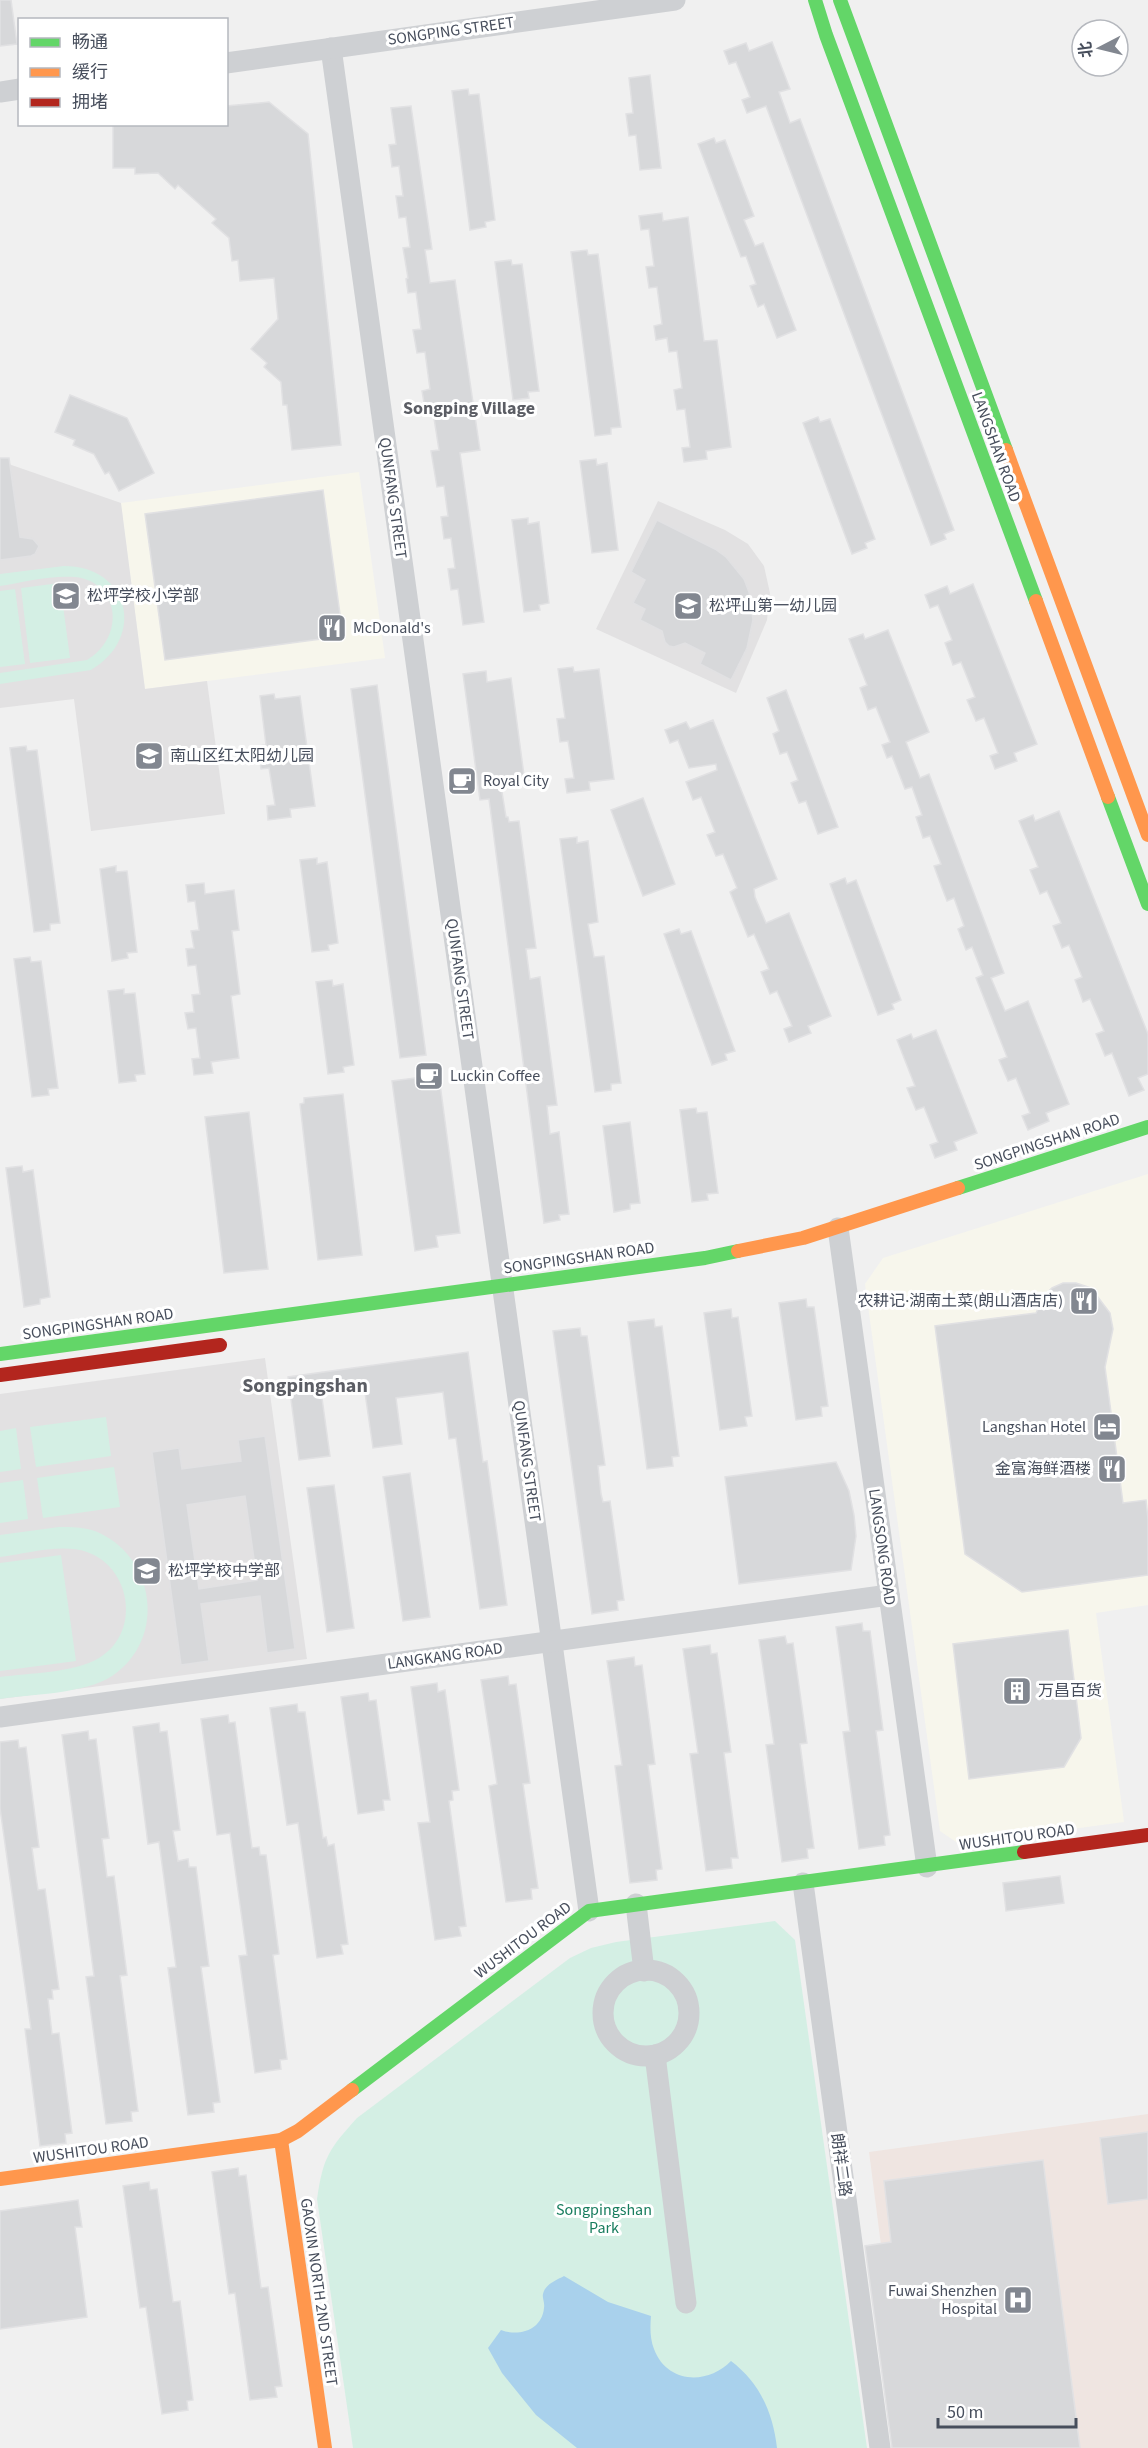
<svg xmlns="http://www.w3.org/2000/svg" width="1148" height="2448" font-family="'Source Sans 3','Noto Sans SC',sans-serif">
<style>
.commercial{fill:#f7f6ec}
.education{fill:#e2e1e2}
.medical{fill:#efe5e1}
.green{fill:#d4efe4}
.water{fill:#a9d1ec}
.building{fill:#d7d8da;stroke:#e1e1e3;stroke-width:1.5;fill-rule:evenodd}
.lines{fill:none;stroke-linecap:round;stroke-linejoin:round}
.street{stroke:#ced0d3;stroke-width:21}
.fast{stroke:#63d668;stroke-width:14}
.slow{stroke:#ff974d;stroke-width:14}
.jam{stroke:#b3261e;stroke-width:14}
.labels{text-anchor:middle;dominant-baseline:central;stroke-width:6;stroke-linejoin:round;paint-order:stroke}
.street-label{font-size:16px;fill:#474e5c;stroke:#fff}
.poi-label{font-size:16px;fill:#474e5c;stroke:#fff;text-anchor:start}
.park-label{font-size:16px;fill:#187d5e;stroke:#fff}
.neighbourhood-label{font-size:18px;font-weight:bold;fill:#5b5d64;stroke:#fff}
.quarter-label{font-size:20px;font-weight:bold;fill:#5b5d64;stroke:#fff}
</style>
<rect width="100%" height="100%" fill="#f0f0f0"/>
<!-- commercial -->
<g class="commercial">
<path d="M359,472L385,658L145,689L121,503Z"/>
<path d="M1148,1174V1605L1096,1613L1124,1822L959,1844L940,1831L865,1284L883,1258Z"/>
</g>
<!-- education -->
<g class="education">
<path d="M0,461L121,503L145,689L207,681L225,814L91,831L74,699L0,708Z"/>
<path d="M658,501L725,530L748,544L764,566L770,593L767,620L736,693L596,629Z"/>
<path d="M265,1358L307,1659L0,1699V1394Z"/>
</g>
<!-- medical -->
<path class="medical" d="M1148,2114V2448H907L869,2152Z"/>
<!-- green -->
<g class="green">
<path d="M64,566C129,566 147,637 91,670L0,684V673L87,660C125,638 121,582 75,577C51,575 24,582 0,586V574Z"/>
<path d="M60,583L70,658L30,663L21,588Z"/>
<path d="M15,589L25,664L0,667V591Z"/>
<path d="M106,1417L111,1456L36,1467L30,1427Z"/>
<path d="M16,1428L21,1469L0,1472V1431Z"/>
<path d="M114,1467L120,1507L43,1518L37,1478Z"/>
<path d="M23,1480L28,1519L0,1523V1483Z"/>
<path d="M59,1527C71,1527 83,1527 95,1531C155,1555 168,1639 112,1676C84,1694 33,1694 0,1699V1677C29,1673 74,1673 99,1658C141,1633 132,1568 87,1552C61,1543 26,1554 0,1557V1535Z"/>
<path d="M61,1555L76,1661L0,1671V1563Z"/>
<path d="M775,1921L795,1940L867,2448H353L317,2199C323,2157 329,2149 357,2118L570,1958L591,1948L616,1942Z"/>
</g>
<!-- water -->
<path class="water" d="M564,2276L608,2302L651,2316C650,2327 650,2339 654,2349C667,2384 708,2385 731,2361C760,2383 773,2413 777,2448H577L536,2415L502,2373L488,2348L501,2330C519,2337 542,2330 544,2308C545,2303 542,2298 543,2294C545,2284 557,2280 564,2276Z"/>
<!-- building -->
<g class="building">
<path d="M0,0H11L17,44L0,46Z"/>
<path d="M772,42L790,89L779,92L790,123L800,119L954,530L944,534L946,539L931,545L766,106L747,113L742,100L750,97L736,62L729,64L724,51L746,43L749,51Z"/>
<path d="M650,75L661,168L640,170L636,135L629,136L626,114L633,113L629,78Z"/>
<path d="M468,89L469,95L479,94L495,220L485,222L486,227L470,230L452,91Z"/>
<path d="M269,102L308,134L341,445L292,450L287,405H283L281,382L264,367L267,363L251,349L278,319L274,278L240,281L238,260L232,261L229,238L212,223L216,219L178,185L175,189L158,173L135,174V168H113V124H226V106Z"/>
<path d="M411,106L432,249L425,250L430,283L455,280L480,450L460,453L484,622L463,625L458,589L451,590L448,569L455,568L451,538L444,539L441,517L448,516L444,486L437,487L431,451L439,450L433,412L426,414L422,391L430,389L425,352L417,353L413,330L421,329L416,292L408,293L406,279L408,278L403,248L410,247L406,217L399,218L396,196H403L399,166L392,167L389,145L396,144L391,108Z"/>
<path d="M714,138L716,143L725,140L754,216L744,220L755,246L763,243L796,330L777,338L764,304L758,307L750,286L756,284L746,256L741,257L698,144Z"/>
<path d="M662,213L663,221L688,217L704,341L717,340L731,447L706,451L707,459L684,462L682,448L690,447L685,409L677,410L674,390L682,388L677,351L669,352L667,338L656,340L654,326L662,324L657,287L649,288L646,267L654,266L649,229L641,230L639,216Z"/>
<path d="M587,250L588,255L598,254L621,427L611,428V434L595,436L571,252Z"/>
<path d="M511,260L512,265L522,264L539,391L528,392L529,398L513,400L495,262Z"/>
<path d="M70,395L127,418L154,473L119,491L109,472L105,474L94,454L73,445L75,440L55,432Z"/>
<path d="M818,417L820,422L830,419L875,539L865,543L867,548L852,554L803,423Z"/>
<path d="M0,458H9L20,537L33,539L39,546L35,554L31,556L0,560Z"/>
<path d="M596,459L597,465L607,463L618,550L592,553L580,461Z"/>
<path d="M323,490L343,636L165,660L145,514Z"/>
<path d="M528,518V524L539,522L549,603L539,605L540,610L524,612L512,520Z"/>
<path d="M657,520L715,549L726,557L744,579L749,592L753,620L747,648L731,680L700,664L705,653L685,643L674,647L669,646L665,642L662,631L640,620L645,609L633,603L645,580L631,572Z"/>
<path d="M973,584L1037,744L1014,753L1017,761L995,769L990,756L998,753L984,718L976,721L967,700L975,697L961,662L953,665L945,643L952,640L938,605L930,608L925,595L947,586L950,594Z"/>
<path d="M888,630L929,732L906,742L920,778L929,774L1004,973L991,978L1005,1011L1028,1001L1069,1104L1046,1113L1049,1121L1028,1130L1022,1116L1030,1113L1016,1078L1008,1081L999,1060L1007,1057L976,978L983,975L972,947L966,950L958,929L964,926L954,898L947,901L942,888L934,866L941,864L930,836L923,838L916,817L922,815L912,787L905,789L892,756L887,758L882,745L890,742L876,707L868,710L860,688L867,685L849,639L863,634L865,639Z"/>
<path d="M573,667L574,672L599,669L614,779L589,782L590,790L567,793L565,779L574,778L568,741L560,742L557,719L565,718L558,669Z"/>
<path d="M486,671L487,682L511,678L525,783L501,786L506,817H508L509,822L519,821L536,948L526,949L530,979L540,977L557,1105L547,1106L550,1134L559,1132L569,1214L559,1215L560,1220L544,1223L489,799L480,800L463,674Z"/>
<path d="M377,685L426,1055L400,1058L351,689Z"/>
<path d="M786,690L838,827L818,834L806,801L799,803L791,783L798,780L787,752L780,754L773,734L779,731L767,698Z"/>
<path d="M274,694L275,699L300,696L315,806L290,809L291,817L268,820L267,806L275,805L269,768L261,769L258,746L266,745L260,696Z"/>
<path d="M713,720L777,879L754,889L755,897L766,923L789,913L831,1016L808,1026L811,1033L789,1042L784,1029L792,1026L777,991L770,994L761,972L769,969L754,934L748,937L730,892L737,888L723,854L716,856L707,835L715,832L701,797L693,800L686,782L717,770L716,764L689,768L678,740L670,743L665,730L686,722L690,729Z"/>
<path d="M26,746L27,751L37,750L60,923L50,924V930L34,932L10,748Z"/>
<path d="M643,798L675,884L643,896L611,810Z"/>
<path d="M1059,811L1148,1034V1074L1138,1078L1144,1090L1129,1096L1112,1053L1105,1056L1096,1034L1104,1031L1090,999L1083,1002L1075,980L1082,977L1069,945L1062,948L1053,926L1061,923L1047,891L1040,894L1030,870L1038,867L1019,821L1033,815L1035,821Z"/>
<path d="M577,837V843L588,841L598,922L588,924L594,957L604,956L621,1083L611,1084V1090L595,1092L560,839Z"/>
<path d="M317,858V864L327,862L338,943L328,945L329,950L312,952L300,860Z"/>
<path d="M116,866V872L127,871L137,952L127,953L128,958L112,961L100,869Z"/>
<path d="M845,878L847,884L856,880L901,1000L892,1004L894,1009L878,1015L830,884Z"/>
<path d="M204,883L205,894L234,890L239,930L232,931L240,994L231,996L239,1058L211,1062L213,1073L194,1075L192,1059L200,1058L196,1028L188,1029L185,1013L194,1012L192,995L200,994L196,965L188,966L186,949L194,948L191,931L199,930L195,901L188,902L186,885Z"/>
<path d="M679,929L681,934L691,931L735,1051L725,1054L727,1060L712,1065L664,934Z"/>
<path d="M30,957L31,962L41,961L58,1088L48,1089L49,1095L32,1097L14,959Z"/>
<path d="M332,980L333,986L343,984L354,1065L343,1067L344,1072L328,1074L316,982Z"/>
<path d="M124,989V994L135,993L145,1074L135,1075L136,1081L119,1083L108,991Z"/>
<path d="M936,1030L977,1133L954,1142L957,1150L935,1158L930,1145L938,1142L924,1107L916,1110L907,1088L915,1086L897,1040L911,1034L913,1039Z"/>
<path d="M415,1078L416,1087L440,1084L460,1233L436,1236L438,1247L415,1251L392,1081Z"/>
<path d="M343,1094L362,1255L318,1260L300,1104L304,1103V1098Z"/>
<path d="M696,1108L697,1113L707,1112L718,1193L707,1194L708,1200L692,1202L680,1110Z"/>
<path d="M249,1112L268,1269L224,1273L205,1117Z"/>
<path d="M630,1122L640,1203L630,1204V1209L614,1212L603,1126Z"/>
<path d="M22,1166L23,1172L33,1170L50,1297L40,1299V1304L24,1307L6,1168Z"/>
<path d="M1063,1283H1076L1091,1288L1110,1313L1113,1329L1105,1367L1123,1503L1146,1500L1148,1519V1575L1022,1592L965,1554L935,1326L1036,1313L1044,1296L1052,1288Z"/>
<path d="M806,1299L807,1307H814L828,1406L821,1407L822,1416L796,1420L779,1303Z"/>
<path d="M731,1309L732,1318L738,1317L752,1416L745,1417L747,1426L720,1430L704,1313Z"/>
<path d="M654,1319L655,1327L662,1326L679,1456L672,1457L673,1466L647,1469L628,1322Z"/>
<path d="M580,1328L581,1336H587L605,1465L598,1466L601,1494L603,1502L610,1501L624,1600L617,1601L618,1610L592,1614L553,1331Z"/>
<path d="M468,1352L483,1462L487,1461L507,1605L480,1609L456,1438L449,1439L443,1392L396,1398L402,1444L373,1448L364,1386L321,1391L330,1456L299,1460L288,1377Z"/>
<path d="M265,1436L295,1649L267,1653L260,1596L201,1604L209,1661L181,1665L152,1452L179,1448L182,1469L241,1461L238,1440ZM245,1496L257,1580L199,1589L187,1505Z"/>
<path d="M836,1462L849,1491L854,1515L856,1536L851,1570L739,1584L725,1477Z"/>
<path d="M410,1473L430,1617L403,1621L383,1477Z"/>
<path d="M334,1485L354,1628L327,1632L307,1488Z"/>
<path d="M862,1623L863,1631H870L883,1730L876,1731L890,1835L884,1836L885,1845L859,1849L843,1732L850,1731L836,1627Z"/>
<path d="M1068,1630L1081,1738L1064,1767L969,1779L953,1644Z"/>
<path d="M785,1636L787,1644L793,1643L807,1743L800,1744L814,1848L807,1849L808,1858L782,1862L766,1745L774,1744L759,1640Z"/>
<path d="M710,1645L711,1654L717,1653L731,1752L724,1753L738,1858H731L732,1868L706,1871L690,1754L698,1753L683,1649Z"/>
<path d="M634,1657L635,1666L642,1665L655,1764L648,1765L662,1869L656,1870L657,1880L630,1883L615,1766L622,1765L607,1661Z"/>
<path d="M508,1676L509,1685L516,1684L530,1783L523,1784L538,1888L531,1889L532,1899L506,1902L489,1786L497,1784L481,1680Z"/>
<path d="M437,1683L438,1692L445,1690L459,1790L452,1791L453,1800L449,1801L466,1926L459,1927L461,1936L435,1940L418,1823L430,1822L411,1687Z"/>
<path d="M368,1693L369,1701L376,1700L390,1800H383L384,1810L358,1814L341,1697Z"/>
<path d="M297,1704L298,1712H305L323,1838L326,1837L328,1846L334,1844L348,1944L341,1945L343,1954L317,1958L298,1823L287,1825L270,1708Z"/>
<path d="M228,1715L229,1723L235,1722L252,1848L259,1847L260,1855H266L279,1954L273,1955L287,2059L280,2060L281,2069L255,2073L239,1956L247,1955L230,1833L217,1835L201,1719Z"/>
<path d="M159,1723L160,1732L167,1731L180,1830L173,1831L178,1861L188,1859L189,1867H196L209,1966L201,1967L220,2102L213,2103L214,2112L188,2115L168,1968L176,1967L159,1842L148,1844L133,1727Z"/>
<path d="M88,1731L89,1740L96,1739L109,1838L102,1839L107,1877L114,1876L127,1975L120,1976L138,2111L131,2112L132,2121L106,2124L86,1977L94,1976L62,1735Z"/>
<path d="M18,1740L19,1748L26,1747L39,1847L32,1848L35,1870L38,1890L45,1889L59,1989L52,1990L53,1999H48L52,2034L59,2033L72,2133L65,2134L66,2143L40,2146L25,2029H31L0,1808V1742Z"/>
<path d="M1060,1876L1064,1903L1006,1911L1003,1883Z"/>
<path d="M1148,2132V2199L1108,2204L1100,2138Z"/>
<path d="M1043,2160L1080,2448H892L865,2246L891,2242L884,2181Z"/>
<path d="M238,2168L239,2176L246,2175L261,2288L268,2287L282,2386L275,2387L277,2397L250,2400L235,2293L229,2294L212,2172Z"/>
<path d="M149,2182L150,2190L157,2189L173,2302L180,2301L193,2400L187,2401L188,2410L162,2414L146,2307L140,2308L123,2186Z"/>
<path d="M78,2200L82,2227H75L87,2317L0,2329V2211Z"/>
</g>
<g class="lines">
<!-- street -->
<g class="street">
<path d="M331,48L589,1911"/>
<path d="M226,63L675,0"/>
<path d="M0,92L20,89"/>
<path d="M838,1228L927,1867"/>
<path d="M0,1717L889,1595"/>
<path d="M803,1883L880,2448"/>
<path d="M636,1904L644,1971"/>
<circle cx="646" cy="2013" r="43"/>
<path d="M655,2055L686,2303"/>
</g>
<!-- fast -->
<g class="fast">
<path d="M815,0L826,35L1036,601"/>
<path d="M840,0L1006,450"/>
<path d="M1108,797L1148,904"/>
<path d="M958,1188L1148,1127"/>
<path d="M0,1354L705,1258L738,1251"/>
<path d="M352,2090L589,1911L1024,1852"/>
</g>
<!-- slow -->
<g class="slow">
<path d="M1006,450L1148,835"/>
<path d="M1036,601L1108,797"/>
<path d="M738,1251L803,1238L958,1188"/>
<path d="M281,2140L325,2448"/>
<path d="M0,2179L281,2140L298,2131L352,2090"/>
</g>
<!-- jam -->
<g class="jam">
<path d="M0,1375L220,1345"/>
<path d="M1024,1852L1148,1835"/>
</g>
</g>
<!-- icons -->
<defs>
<g id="school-square" transform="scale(1.5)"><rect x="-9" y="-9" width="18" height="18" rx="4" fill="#828790" stroke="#fff"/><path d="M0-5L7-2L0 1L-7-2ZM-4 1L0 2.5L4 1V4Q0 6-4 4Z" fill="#fff"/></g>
<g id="restaurant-square" transform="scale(1.5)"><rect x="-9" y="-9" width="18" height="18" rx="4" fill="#828790" stroke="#fff"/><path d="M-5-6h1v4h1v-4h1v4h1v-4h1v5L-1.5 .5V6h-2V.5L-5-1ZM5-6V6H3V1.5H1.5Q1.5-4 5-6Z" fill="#fff"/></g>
<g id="cafe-square" transform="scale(1.5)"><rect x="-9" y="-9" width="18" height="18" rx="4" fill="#828790" stroke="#fff"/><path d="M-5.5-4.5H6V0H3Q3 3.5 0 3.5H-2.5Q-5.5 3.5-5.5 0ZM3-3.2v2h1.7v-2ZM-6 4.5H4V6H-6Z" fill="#fff"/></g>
<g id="hotel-square" transform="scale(1.5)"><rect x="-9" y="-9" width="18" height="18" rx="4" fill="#828790" stroke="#fff"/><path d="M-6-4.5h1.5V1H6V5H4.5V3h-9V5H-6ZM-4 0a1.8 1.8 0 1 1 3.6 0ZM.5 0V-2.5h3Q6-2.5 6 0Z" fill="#fff"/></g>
<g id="building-square" transform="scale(1.5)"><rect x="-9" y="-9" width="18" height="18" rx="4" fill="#828790" stroke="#fff"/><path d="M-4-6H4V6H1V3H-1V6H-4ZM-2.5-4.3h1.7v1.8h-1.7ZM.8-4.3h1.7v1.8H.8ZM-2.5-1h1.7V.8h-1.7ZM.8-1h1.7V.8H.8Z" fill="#fff"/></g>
<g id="hospital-square" transform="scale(1.5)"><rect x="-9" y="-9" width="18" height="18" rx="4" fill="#828790" stroke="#fff"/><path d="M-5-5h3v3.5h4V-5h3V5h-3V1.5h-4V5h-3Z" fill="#fff"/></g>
</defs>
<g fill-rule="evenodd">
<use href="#school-square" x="66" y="596"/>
<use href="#school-square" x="688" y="606"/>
<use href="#restaurant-square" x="332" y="628"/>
<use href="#school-square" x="149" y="756"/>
<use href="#cafe-square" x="462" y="781"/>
<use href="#cafe-square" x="429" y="1076"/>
<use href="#restaurant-square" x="1084" y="1301"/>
<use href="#hotel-square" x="1107" y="1427"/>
<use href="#restaurant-square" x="1112" y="1469"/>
<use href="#school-square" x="147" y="1571"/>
<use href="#building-square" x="1017" y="1691"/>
<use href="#hospital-square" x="1018" y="2300"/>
</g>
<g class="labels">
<!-- street labels -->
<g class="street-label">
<text transform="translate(451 31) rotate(-8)">SONGPING STREET</text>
<text transform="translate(996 447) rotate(70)">LANGSHAN ROAD</text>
<text transform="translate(393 498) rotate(82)">QUNFANG STREET</text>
<text transform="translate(460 979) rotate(82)">QUNFANG STREET</text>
<text transform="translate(1047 1142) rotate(-18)">SONGPINGSHAN ROAD</text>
<text transform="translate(579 1258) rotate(-8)">SONGPINGSHAN ROAD</text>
<text transform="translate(98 1324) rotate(-8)">SONGPINGSHAN ROAD</text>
<text transform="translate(527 1461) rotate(82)">QUNFANG STREET</text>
<text transform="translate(882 1547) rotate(82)">LANGSONG ROAD</text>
<text transform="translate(445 1656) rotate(-8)">LANGKANG ROAD</text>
<text transform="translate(1017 1837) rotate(-8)">WUSHITOU ROAD</text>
<text transform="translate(523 1940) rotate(-37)">WUSHITOU ROAD</text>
<text transform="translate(91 2150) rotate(-8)">WUSHITOU ROAD</text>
<text transform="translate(841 2165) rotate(82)">朗祥二路</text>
<text transform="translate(319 2292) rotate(82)">GAOXIN NORTH 2ND STREET</text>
</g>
<!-- poi labels -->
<g class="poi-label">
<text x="87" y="596">松坪学校小学部</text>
<text x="709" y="606">松坪山第一幼儿园</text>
<text x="353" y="628">McDonald's</text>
<text x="170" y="756">南山区红太阳幼儿园</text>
<text x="483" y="781">Royal City</text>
<text x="450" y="1076">Luckin Coffee</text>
<text x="1063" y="1301" text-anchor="end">农耕记·湖南土菜(朗山酒店店)</text>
<text x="1086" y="1427" text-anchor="end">Langshan Hotel</text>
<text x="1091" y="1469" text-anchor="end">金富海鲜酒楼</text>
<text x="168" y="1571">松坪学校中学部</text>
<text x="1038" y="1691">万昌百货</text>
<text x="997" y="2291" text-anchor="end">Fuwai Shenzhen<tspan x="997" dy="18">Hospital</tspan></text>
</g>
<!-- park labels -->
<g class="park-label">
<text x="604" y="2210">Songpingshan<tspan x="604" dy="18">Park</tspan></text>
</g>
<!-- neighbourhood labels -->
<g class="neighbourhood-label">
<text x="469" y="408">Songping Village</text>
</g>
<!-- quarter labels -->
<g class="quarter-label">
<text x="305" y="1386">Songpingshan</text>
</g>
</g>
<!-- legend -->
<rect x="18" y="18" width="210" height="108" fill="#ffffff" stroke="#b5b8be" stroke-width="1.5"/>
<rect x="30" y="38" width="30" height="9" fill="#63d668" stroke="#b5b8be" stroke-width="1.5"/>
<text x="72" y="48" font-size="18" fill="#474e5c">畅通</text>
<rect x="30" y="68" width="30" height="9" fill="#ff974d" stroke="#b5b8be" stroke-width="1.5"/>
<text x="72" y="78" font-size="18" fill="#474e5c">缓行</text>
<rect x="30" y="98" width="30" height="9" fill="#b3261e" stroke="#b5b8be" stroke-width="1.5"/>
<text x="72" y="108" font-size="18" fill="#474e5c">拥堵</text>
<!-- north arrow -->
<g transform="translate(1100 48) rotate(263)"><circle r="28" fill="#ffffff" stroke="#b5b8be" stroke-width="1.5"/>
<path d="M0-4.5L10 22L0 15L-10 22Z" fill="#828790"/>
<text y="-9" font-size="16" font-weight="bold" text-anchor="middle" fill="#474e5c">北</text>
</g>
<!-- scale -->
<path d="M938 2418v9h138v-9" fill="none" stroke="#474e5c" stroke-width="3"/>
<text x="947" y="2418" font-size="18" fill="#474e5c" stroke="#ffffff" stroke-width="4.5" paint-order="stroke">50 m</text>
</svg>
